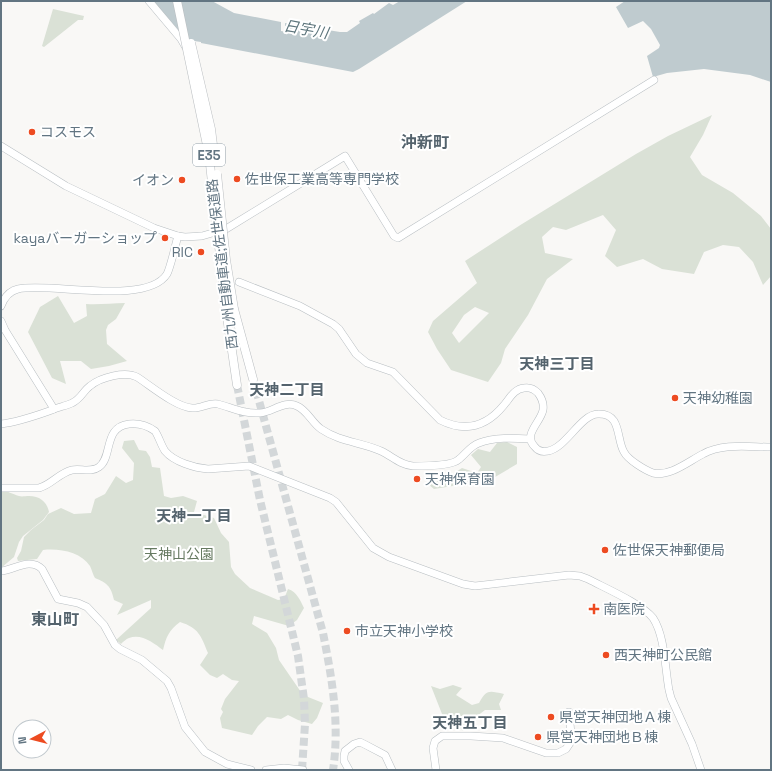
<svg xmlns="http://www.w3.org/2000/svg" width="772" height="771" font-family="'Space Grotesk','Noto Sans JP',sans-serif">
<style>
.green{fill:#dae1d6;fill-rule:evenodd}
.water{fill:#bfcbcf}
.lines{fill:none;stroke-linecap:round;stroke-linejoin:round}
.highway-tunnel{stroke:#d3d7d9;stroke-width:8;stroke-dasharray:8 4;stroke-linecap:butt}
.secondary-casing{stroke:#b8bec2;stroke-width:8}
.highway-casing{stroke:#babec1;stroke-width:9}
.secondary{stroke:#fff;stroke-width:7}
.highway{stroke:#fff;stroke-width:8}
.highway-bridge-casing{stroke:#babec1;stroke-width:9;stroke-linecap:butt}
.highway-bridge{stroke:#fff;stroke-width:8}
.poi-dot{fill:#ed4b21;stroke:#fff;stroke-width:1.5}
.labels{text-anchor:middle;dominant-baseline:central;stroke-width:4;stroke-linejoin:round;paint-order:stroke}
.shield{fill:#fff;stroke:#919ea8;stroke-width:1}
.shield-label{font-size:13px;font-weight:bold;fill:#627582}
.poi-label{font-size:14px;fill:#627582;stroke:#fff;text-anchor:start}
.street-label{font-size:14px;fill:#627582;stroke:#fff}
.park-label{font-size:14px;fill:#667a61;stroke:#fff}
.water-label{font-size:15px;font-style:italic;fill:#5d757c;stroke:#fff}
.neighbourhood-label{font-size:15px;font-weight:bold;fill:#54636d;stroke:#fff}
.quarter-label{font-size:16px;font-weight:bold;fill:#54636d;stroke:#fff}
</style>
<rect width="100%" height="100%" fill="#f9f8f6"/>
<!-- green -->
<g class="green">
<path d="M53,9L84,16L83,20H78L44,47L42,46Z"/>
<path d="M712,115L703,135L690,157L702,175L733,193L761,216L771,229V276L763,285L753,262L739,247L723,245L704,252L694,274L662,269L643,259L617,267L605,256L616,230L603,215L566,230L553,227L542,237L545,253L573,259L547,279L528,315L505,349L501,363L488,382L451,370L437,349L428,332L433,321L477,283L465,261L522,224L636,154L668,136ZM475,307L489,313L459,343L452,333L464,315Z"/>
<path d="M58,296L74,323L87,316L86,304C99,305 112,303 125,303L116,319L108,325L106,330L107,344L127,361L109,366L91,369L81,361H60L66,384L52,378L28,332L40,307Z"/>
<path d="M134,440L139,450L146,451L150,457L152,467L160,468L164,496L171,498L183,496L197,501L194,512L214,518L221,533L229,542L231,567L235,574L250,588L278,600L284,599L288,589C297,592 300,600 304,608L297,620L289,626L254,616L252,624L267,633L276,648L279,660L303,695L323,703L317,718L312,724L298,720L288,715L281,719L267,717L258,726L252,735L222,728L220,718L223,712L221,709L225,699L239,681L232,680L223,674L217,678L210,675L200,665L208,653C201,636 199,628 180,622C169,630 166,637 163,650C154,643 141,633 129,638C126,639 123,642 121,644L116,640L151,608V600L117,615L123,604L114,600C111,586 107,583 95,578C93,575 92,570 90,566C81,552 59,548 43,550L37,559L18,561L17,558L21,551L24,537L31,530L44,520L48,514L61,508L74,514L91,513L95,499L105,494L116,476L126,483L133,480L134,463L122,448L124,441Z"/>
<path d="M507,442L517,447V464L490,480L434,489L428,484L445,479L462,468L477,473L481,467L471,455L478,449L490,452L497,443Z"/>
<path d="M1,490C8,491 12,494 19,496C22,497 25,496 29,496C40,496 47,502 49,512L43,520L23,536L19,542L14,557L1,568Z"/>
<path d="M453,685L462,688L456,695L472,705L479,703C487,689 489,691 504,694L499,704L501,710H485L468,723L463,731L458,726H451L444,719L431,686L440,689Z"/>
</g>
<!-- water -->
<g class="water">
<path d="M153,1H212L234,13L281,22V31L286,32L287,26H285V23L340,32H347L360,23L359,21L373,13L374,14L389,3L393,5L400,1H467L359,69L353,72L201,43V42L187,40Z"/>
<path d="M625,1H771V82L750,75L704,69L667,73L653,77L647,56L659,48L660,45L651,29L643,21L628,28L616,7Z"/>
</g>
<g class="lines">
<!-- highway-tunnel -->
<g class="highway-tunnel">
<path d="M253,379L323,633C332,678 340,724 333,770"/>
<path d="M237,385L260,500L298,656L304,699L305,724L302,770"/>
</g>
<!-- secondary casing -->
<g class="secondary-casing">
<g id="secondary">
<path d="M149,1L181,39L185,46"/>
<path d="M1,146L66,186L154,228L178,236L185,237L202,236L226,229L345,156L394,236L398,238L654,80"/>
<path d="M239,282L300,306L333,324L339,329L356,354L367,363L393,372L440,420C466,433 487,426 504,405C510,398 514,389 524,388C529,387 534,389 538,393C541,397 544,404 543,410C541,422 522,435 535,447C538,451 543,452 548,451C566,448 581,414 598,414C622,413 616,439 624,452C628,460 645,470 653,473C670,477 689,461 703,454C723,443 748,447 771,447"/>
<path d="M1,306C4,298 9,291 18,289C50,282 147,306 167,274C171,266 175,246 178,236"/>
<path d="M1,321L5,330L54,409"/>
<path d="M1,424C19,422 35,416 52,410C58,407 66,406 72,403C81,399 83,391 90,386C101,377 125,371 137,377C151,386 176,407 192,408C201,409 209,402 218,404C233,408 244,414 260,413C273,412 284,400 297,406C307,410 312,423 321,429C340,442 361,442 381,451C392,456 400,465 413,466C423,466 451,466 458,460C465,455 470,446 479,443C494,437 513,438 530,439"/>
<path d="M1,488H39C51,485 59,473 72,470C80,468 91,473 99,467C113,457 103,427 129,424C138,423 148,426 155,431C159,437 161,445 165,451C174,462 195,468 208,469L249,466L330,498L336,502L373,548L389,557L463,584L475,586L569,575L580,576L588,579C605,588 642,604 653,618C665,636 665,669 669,690L671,698L692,744L701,770"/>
<path d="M1,571C14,570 30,557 42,569L58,599L78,603L87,607L104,625L115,645L120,649L142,660L167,681L171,688L185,727L205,752L227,764L251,770"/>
<path d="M266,770L284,768L303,770"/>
<path d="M349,770L344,761V756L345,751L354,744L360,742L366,745L385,755L392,770"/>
<path d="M436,770L433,748L435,741L442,736H471L503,738L546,753H558L566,749L570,743L571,734L569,712"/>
</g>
</g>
<!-- highway casing -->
<g class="highway-casing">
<g id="highway">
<path d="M234,309L253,379"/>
<path d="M226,310L237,385"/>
</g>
</g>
<!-- secondary -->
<use href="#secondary" class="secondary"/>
<!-- highway -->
<use href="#highway" class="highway"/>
<!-- highway-bridge casing -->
<g class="highway-bridge-casing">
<g id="highway-bridge">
<path d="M177,1L209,155L226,310"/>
<path d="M191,43L211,129L215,161"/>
<path d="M217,174L226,260L234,309"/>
</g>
</g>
<!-- highway-bridge -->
<use href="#highway-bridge" class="highway-bridge"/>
</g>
<!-- markers -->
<g class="poi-dot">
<circle cx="32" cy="132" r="4"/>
<circle cx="237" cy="179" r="4"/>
<circle cx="182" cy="180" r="4"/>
<circle cx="165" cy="238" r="4"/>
<circle cx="201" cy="252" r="4"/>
<circle cx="675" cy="398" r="4"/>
<circle cx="417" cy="479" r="4"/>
<circle cx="605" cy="550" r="4"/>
<path d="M592 603h4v4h4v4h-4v4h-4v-4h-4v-4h4z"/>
<circle cx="347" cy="631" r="4"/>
<circle cx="606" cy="655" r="4"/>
<circle cx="551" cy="717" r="4"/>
<circle cx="538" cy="737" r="4"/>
</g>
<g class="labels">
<!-- shield labels -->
<rect class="shield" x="193" y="144" width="32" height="22" rx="3"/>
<g class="shield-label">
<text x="209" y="155">E35</text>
</g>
<!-- poi labels -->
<g class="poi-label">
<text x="40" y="132">コスモス</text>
<text x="245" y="179">佐世保工業高等専門学校</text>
<text x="174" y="180" text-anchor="end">イオン</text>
<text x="157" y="238" text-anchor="end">kayaバーガーショップ</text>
<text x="193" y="252" text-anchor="end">RIC</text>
<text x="683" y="398">天神幼稚園</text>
<text x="425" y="479">天神保育園</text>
<text x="613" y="550">佐世保天神郵便局</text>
<text x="603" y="609">南医院</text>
<text x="355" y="631">市立天神小学校</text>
<text x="614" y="655">西天神町公民館</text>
<text x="559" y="717">県営天神団地Ａ棟</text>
<text x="546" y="737">県営天神団地Ｂ棟</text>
</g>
<!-- street labels -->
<g class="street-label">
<text transform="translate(222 264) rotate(-97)">西九州自動車道;佐世保道路</text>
</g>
<!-- park labels -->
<g class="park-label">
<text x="179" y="554">天神山公園</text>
</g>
<!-- water labels -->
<g class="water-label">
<text transform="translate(306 29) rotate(10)">日宇川</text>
</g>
<!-- neighbourhood labels -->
<g class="neighbourhood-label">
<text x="557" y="363">天神三丁目</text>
<text x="287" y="389">天神二丁目</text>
<text x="194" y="515">天神一丁目</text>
<text x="470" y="722">天神五丁目</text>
</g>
<!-- quarter labels -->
<g class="quarter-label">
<text x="425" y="142">沖新町</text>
<text x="55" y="619">東山町</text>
</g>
</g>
<!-- border -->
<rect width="772" height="771" fill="none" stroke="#627582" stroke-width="4"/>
<!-- north arrow -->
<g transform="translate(32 739) rotate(263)"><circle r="19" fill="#ffffff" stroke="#c0c8cd"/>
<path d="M0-3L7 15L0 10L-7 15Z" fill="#ed4b21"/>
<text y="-6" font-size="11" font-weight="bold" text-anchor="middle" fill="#627582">N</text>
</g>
</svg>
